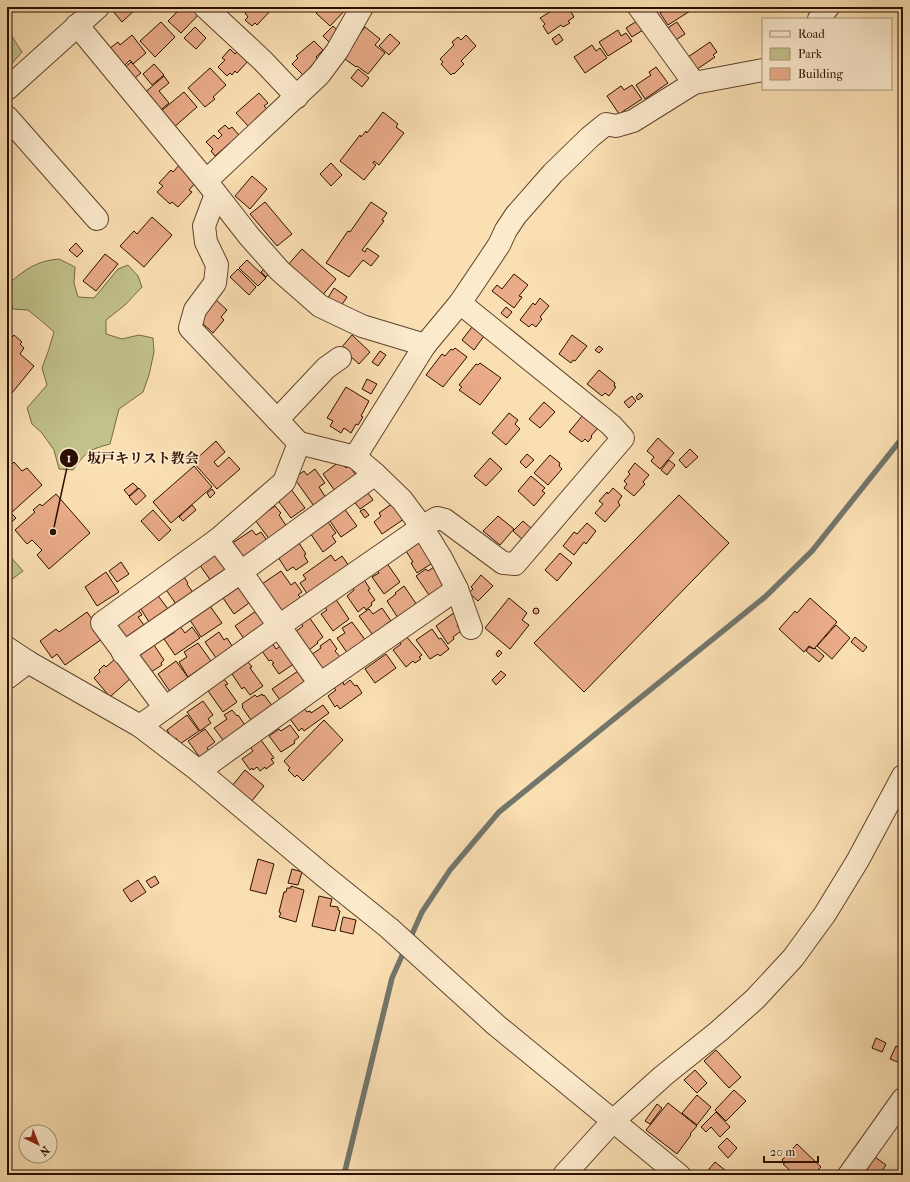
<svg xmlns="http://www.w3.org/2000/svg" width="910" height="1182" font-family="'IM FELL French Canon','Noto Serif JP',serif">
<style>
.green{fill:#c1c18a;stroke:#766845}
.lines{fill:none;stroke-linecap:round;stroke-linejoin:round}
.stream{stroke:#72766c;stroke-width:5.5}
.building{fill:#e9ab88;stroke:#2b0f00}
.minor-casing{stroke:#5f432c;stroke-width:24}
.minor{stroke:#fceacd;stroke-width:22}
.leader{fill:none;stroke:#2b0f00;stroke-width:1.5}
.callout-dot{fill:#2b0f00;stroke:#fceacd;stroke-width:1.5}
.mark-label{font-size:12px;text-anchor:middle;font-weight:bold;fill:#fff}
.callout-label{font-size:14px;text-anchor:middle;font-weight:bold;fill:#2b0f00;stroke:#fceacd;stroke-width:3.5;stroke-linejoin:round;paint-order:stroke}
</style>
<rect width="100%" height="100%" fill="#fadfb2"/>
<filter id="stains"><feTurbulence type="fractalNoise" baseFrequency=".005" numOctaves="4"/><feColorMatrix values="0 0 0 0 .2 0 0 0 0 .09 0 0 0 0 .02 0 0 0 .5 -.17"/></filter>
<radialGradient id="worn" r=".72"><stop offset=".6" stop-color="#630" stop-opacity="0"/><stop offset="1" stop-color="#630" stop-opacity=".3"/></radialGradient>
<!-- green -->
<g class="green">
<path d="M7,29L22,52L7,69Z"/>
<path d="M59,259L75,267L74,283L78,297L94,298L118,269L128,265L138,276L142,287L125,305L106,320V334L122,339L139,335L153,338L154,352L149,375L143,392L119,409L110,444C88,450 86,452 73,470L59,469L54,450L42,433L32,424L27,408L47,385L42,368L48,352L54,332L44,323L28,310L13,309L9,297L8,284C26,269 36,261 59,259Z"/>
<path d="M7,553L23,571L7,583Z"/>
</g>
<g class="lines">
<!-- stream -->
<g class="stream">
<path d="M409,941L422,912L450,870L499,812L765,597L812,551L903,437"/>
<path d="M344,1175L392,978L405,949"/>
</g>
</g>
<!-- building -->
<g class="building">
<path d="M115,7H138L122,22L112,10Z"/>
<path d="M178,7H196L201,12L181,33L168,21L177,12L175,10Z"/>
<path d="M220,7H231L226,12Z"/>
<path d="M247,7H274L257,25L255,23L252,26L245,20L248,17L245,13L246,11L244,10Z"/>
<path d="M321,7H348L330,26L316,13Z"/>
<path d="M562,7H568L574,17L568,21L570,23L563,27L561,25L548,34L543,26L545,24L540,18L556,8L557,10Z"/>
<path d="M666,7H688L690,11L668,25L660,13L667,8Z"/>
<path d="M637,21L643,30L632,37L626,28Z"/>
<path d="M161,22L175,37L155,57L140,41Z"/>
<path d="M677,22L685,34L674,41L666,29Z"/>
<path d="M333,26L339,32L329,42L323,36Z"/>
<path d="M195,27L206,38L196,49L184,38Z"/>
<path d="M365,27L380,39L375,45L385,53L368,74L357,66L356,67L342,57Z"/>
<path d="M618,30L621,36L626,33L632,41L608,56L599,42Z"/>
<path d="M390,34L400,43L389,55L379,46Z"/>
<path d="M559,34L563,40L556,45L552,39Z"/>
<path d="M132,35L146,53L133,64L130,60L123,67L109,49L118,42L120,45Z"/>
<path d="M466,35L476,46L461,61L464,64L454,74L453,73L451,75L441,64L443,62L440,59L454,45L452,42L458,37L461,40Z"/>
<path d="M314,41L323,50L316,57L318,59L303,75L292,64L298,58L296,56Z"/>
<path d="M710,42L717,52L713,55L715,57L693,72L688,57Z"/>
<path d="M592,45L596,51L600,48L607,58L585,73L574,57Z"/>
<path d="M230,49L235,54L238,50L249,60L237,73L235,71L232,75L230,73L227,76L218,67L225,60L222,58Z"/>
<path d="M131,62L141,73L130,82L121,71Z"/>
<path d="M154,64L164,75L152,85L143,74Z"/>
<path d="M656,67L668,83L645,99L636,85L651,75L649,72Z"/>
<path d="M210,68L226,85L213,97L215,99L205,107L188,88Z"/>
<path d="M358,69L369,78L362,87L351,78Z"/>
<path d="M164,76L169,83L159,91L169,103L157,113L142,95Z"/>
<path d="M632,85L642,99L619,114L607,96L621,86L624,90Z"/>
<path d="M184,92L197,107L173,128L160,112Z"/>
<path d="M259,93L268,103L264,106L269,111L250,128L236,113Z"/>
<path d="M383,112L398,124L396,127L404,133L379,165L374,161L373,163L376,165L364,180L340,161L360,135L361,137L366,131L367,133Z"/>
<path d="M225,125L229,129L232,127L239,135L215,156L211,151L213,149L206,142L214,135L218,139L222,135L218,131Z"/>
<path d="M181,163L197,181L189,190L192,192L178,207L172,202L170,204L157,192L163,186L159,183L171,170L173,172Z"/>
<path d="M331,163L342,175L331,186L320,174Z"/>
<path d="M252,176L267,189L250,209L235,196Z"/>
<path d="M265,202L292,234L277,246L250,214Z"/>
<path d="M371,202L387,213L382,220L384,221L362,250L365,252L367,248L379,256L371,266L363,260L349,277L326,263L348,231L350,232Z"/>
<path d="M152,217L172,235L144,267L120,246L134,231L137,234Z"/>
<path d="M76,243L83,251L77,257L69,250Z"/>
<path d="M302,249L336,279L321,297L286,267Z"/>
<path d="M105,254L118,264L96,291L83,281Z"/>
<path d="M247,260L266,278L258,286L239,268Z"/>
<path d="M267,266L271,271L266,277L261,272Z"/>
<path d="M238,269L256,287L249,295L230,277Z"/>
<path d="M514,274L528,285L519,296L522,297L514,308L492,291L497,285L502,289Z"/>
<path d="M334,288L347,297L339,309L326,301Z"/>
<path d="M540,298L549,306L540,317L542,319L536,327L532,324L529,327L520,320L533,303L535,305Z"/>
<path d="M216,300L227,310L221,317L224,320L213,333L200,321L202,316Z"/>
<path d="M506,307L512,312L507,318L501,313Z"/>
<path d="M472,327L484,336L474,350L462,340Z"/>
<path d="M14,335L22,342L20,344L24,348L20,354L34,366L7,399V343Z"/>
<path d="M352,335L370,352L359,364L341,348Z"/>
<path d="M572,335L587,346L575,361L573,360L571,363L559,354Z"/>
<path d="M599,346L603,349L599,353L595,350Z"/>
<path d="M455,348L467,357L443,387L426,375L442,354L445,356L451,349L453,350Z"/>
<path d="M380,351L386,355L378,366L372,362Z"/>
<path d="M480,363L501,378L480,405L459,390L462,387L459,385L476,364L478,365Z"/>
<path d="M599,370L615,383L614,386L616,387L609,396L605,393L602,396L587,384Z"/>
<path d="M367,379L377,384L371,394L362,389Z"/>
<path d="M346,387L369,401L361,416L363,417L358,425L356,424L351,433L344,428L341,433L330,426L333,421L327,418Z"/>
<path d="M640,393L643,396L638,400L636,397Z"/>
<path d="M632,396L636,401L629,408L624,402Z"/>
<path d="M544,402L555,412L540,428L529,419Z"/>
<path d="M509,413L518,420L515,424L520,429L506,445L492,433Z"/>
<path d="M583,415L598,428L591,436L592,437L588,442L585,439L582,442L569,432Z"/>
<path d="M658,438L674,453L660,469L651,461L654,457L647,451Z"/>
<path d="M216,441L225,452L214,462L218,467L229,457L240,469L217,489L193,462Z"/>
<path d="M690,449L698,457L686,468L679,460Z"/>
<path d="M527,454L534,460L526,468L520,462Z"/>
<path d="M550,455L560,463L559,466L562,469L548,485L534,473Z"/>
<path d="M490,458L502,469L486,486L474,476Z"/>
<path d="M669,460L675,465L667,475L661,470Z"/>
<path d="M340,461L346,468L349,465L357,477L335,491L323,474Z"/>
<path d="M14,462L22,471L27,468L42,485L11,513L16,518L7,526V469Z"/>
<path d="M635,463L649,475L643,482L645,484L634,496L624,488L627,484L624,481L630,474L628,472Z"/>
<path d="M194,466L212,487L171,523L153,502Z"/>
<path d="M315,469L325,483L319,487L326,498L314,506L294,478L304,471L307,475Z"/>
<path d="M531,476L545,488L542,491L545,493L534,506L518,491Z"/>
<path d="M133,483L138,488L129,496L124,490Z"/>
<path d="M139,488L146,496L136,505L129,497Z"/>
<path d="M290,488L305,508L291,518L276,498Z"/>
<path d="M613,488L622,496L618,502L620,505L605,522L595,513L603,504L599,501L607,492L608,494Z"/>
<path d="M212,489L215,493L210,498L207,493Z"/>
<path d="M365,489L373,500L360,509L352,499Z"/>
<path d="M56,494L90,533L49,569L37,555L42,550L32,540L27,544L15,530L35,512L33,510L40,504L42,506Z"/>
<path d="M679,495L729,543L584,692L534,643Z"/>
<path d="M393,503L404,519L382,534L374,522L381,516L379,513Z"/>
<path d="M192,505L196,510L183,521L179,517Z"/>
<path d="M275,506L281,513L279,515L287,527L270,540L255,520Z"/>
<path d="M343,507L357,526L341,537L328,518Z"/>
<path d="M364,509L369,515L365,518L360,511Z"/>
<path d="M153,510L171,530L159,541L141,521Z"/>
<path d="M498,516L514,529L500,545L483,531Z"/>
<path d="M325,518L336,533L332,536L336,542L323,552L308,530Z"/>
<path d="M523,521L533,530L523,540L513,531Z"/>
<path d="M587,523L596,531L586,544L584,542L574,555L563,546L574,532L577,534Z"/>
<path d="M252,530L256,535L261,532L268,542L242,560L231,544Z"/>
<path d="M423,540L434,562L417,573L411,563L413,562L406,551Z"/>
<path d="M299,543L306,554L304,555L308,562L296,570L293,567L287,571L278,557Z"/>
<path d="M219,553L226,571L211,581L199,564L207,559L208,560Z"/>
<path d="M560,553L572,563L557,581L545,570Z"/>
<path d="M331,555L335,561L342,556L349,566L308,595L300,583L306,579L303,575Z"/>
<path d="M121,562L129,574L117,582L109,571Z"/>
<path d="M386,562L400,582L384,594L372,577L379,573L376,569Z"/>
<path d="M434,567L445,587L438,592L436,590L429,595L416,576L426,569L428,571Z"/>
<path d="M281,571L291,585L295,582L302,592L298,595L301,598L281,612L262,584Z"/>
<path d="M106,572L119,592L97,606L85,587Z"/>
<path d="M182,574L188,583L187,584L194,594L176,604L164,587Z"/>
<path d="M481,575L493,586L478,601L469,593L473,589L471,587Z"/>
<path d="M363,578L370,589L368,590L375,600L371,603L372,605L366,610L364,607L358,612L347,596L354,590L352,586Z"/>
<path d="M239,583L253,600L234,614L221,595Z"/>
<path d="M404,586L417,605L398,618L387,601L396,594L395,593Z"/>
<path d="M156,593L168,609L149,622L137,603Z"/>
<path d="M335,598L349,619L333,631L321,614L327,610L324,606Z"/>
<path d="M509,598L527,613L522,620L529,625L510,649L485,628Z"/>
<path d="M810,598L837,622L814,649L809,646L804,652L779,629L795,611L797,613Z"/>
<path d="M135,605L142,615L138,617L144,625L140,628L141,630L126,638L115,622Z"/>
<path d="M210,606L222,623L201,637L190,620Z"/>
<path d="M382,608L391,621L386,624L389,628L375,638L359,616L369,609L373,614Z"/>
<circle cx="536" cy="611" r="3"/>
<path d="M256,611L268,624L245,640L235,626Z"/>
<path d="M87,612L105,637L65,665L57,654L52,658L40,641L56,629L59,632Z"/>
<path d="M455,612L459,623L457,625L461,631L453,637L454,639L448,644L436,626Z"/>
<path d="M309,617L323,637L317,642L318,643L309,650L295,632L303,626L301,623Z"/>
<path d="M352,622L366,641L348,654L337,638L345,633L342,628Z"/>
<path d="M179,625L185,633L192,627L200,638L175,655L164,639L175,632L173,629Z"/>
<path d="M836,625L850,638L832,659L817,646Z"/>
<path d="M432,629L439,639L441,638L449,649L440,656L438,654L430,659L416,640Z"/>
<path d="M219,632L224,640L227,638L234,649L218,661L205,642Z"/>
<path d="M405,635L422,655L419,657L421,659L415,663L413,661L406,667L393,650L401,644L399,640Z"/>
<path d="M855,637L867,647L863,652L851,642Z"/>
<path d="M330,639L337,649L335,651L341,658L323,671L311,655L321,648L320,646Z"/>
<path d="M198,643L211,661L188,677L179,662L187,657L184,652Z"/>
<path d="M272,643L276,649L282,645L295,663L279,674L272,664L274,663L271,660L269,661L262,651Z"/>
<path d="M154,645L164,660L161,663L162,665L148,674L136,657Z"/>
<path d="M809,647L814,649L815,648L824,656L819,662L806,651Z"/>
<path d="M499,650L502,653L498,657L496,654Z"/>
<path d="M386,654L396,668L375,683L365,669Z"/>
<path d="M115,659L132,677L110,697L94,678L100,672L99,670L104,665L106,667Z"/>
<path d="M176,661L190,680L171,693L158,674Z"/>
<path d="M248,662L252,667L250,668L263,686L250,695L244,687L242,689L232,674Z"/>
<path d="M298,671L306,680L304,681L308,686L280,700L272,689Z"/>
<path d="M501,671L506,675L496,685L492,680Z"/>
<path d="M224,679L228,684L225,685L237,702L223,712L208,691Z"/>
<path d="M350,680L355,686L357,685L362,693L340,709L337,705L335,707L328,696L336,690L334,688L343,682L344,685Z"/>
<path d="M262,694L263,696L264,695L273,707L253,723L242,707L243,706L242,704L255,695L257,697Z"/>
<path d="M203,701L213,715L208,719L211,723L200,731L187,712Z"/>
<path d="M323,705L329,713L304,731L302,728L299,731L290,719L304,708L307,712L310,711L311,713Z"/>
<path d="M232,710L237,716L238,715L245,725L226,744L214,728L227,719L224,715Z"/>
<path d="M187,715L199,731L180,744L176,738L173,740L167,730Z"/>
<path d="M324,720L343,740L303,781L297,775L295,777L288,770L290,768L284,761Z"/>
<path d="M290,725L299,737L294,741L295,743L281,752L269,736L279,729L281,731Z"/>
<path d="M205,729L215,742L207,748L210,752L201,759L188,741Z"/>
<path d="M261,740L274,758L271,759L274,763L266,769L265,767L260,771L257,767L253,770L252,768L250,770L242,759L253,751L250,747Z"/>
<path d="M245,770L264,786L251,802L232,786Z"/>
<path d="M258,859L274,864L266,894L250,890Z"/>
<path d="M292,869L302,872L298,885L288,883Z"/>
<path d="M155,876L159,883L151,888L146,881Z"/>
<path d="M138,880L146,892L131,902L123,890Z"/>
<path d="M291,886L304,890L296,922L279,917L281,913L279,912L284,892H286L287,888H291Z"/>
<path d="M319,896L332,899L330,906L338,907V910L340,911L335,931L312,926Z"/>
<path d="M343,917L356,920L353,934L340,931Z"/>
<path d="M876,1038L886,1043L882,1052L872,1048Z"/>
<path d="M896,1046L903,1049V1064L890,1059Z"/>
<path d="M716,1050L741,1077L729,1088L704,1061Z"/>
<path d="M695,1070L707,1083L697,1093L684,1080Z"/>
<path d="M734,1090L746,1101L726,1121L715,1110Z"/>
<path d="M697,1095L711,1107L697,1125L682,1113Z"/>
<path d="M668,1103L697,1126L690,1134L691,1135L677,1154L646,1130Z"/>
<path d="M657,1104L662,1108L650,1124L645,1121Z"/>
<path d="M716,1112L730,1127L720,1137L711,1127L706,1132L701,1127Z"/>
<path d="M727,1138L737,1148L728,1158L718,1147Z"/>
<path d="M797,1144L821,1167L813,1175H795L783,1164L785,1163L782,1160Z"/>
<path d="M875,1157L886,1165L879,1175H871L865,1171Z"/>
<path d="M715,1162L731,1175H704Z"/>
</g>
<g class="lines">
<!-- minor casing -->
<g class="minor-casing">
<g id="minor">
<path d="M205,7L263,61L297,97"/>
<path d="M639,7L694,83"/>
<path d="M819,19L828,7"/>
<path d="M77,25L206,181L249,236L280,271L320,306L362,326L425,345"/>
<path d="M7,89L98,7"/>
<path d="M7,117L97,219"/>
<path d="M206,181L319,75L337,51L362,7"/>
<path d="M216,194L204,226L206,242L217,265L215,283L195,310L190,328L299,443L355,457L375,474L402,500L422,527L441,558L457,589L471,628"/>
<path d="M277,420L326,368L340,358"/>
<path d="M355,457L425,345L460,303L499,245L506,230L516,215L553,173L590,137L606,124L616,126L633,121L694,83L763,70"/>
<path d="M217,540L241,572L320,684"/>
<path d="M7,648L28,662L140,726L199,771L323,875L389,928L496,1025L679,1175"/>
<path d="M123,653L241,572L375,474"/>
<path d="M7,678L28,662"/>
<path d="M165,708L102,623L217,540L284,482L299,443"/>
<path d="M140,726L279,626L422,527L437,518L445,520L503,563L515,564L623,438L611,425L460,303"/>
<path d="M199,771L320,684L457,589"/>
<path d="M564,1175L613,1121L663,1076L719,1031L755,999L793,958L825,914L858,860L903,776"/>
<path d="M849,1175L903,1099"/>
</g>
</g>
<!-- minor -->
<use href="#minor" class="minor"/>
</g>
<!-- callouts -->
<path class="leader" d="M53 532L69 458"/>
<g class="callout-dot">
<circle cx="53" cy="532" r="4"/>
<circle cx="69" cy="458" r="10"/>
</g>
<g class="mark-label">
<text x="69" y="462">1</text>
</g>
<g class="callout-label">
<text x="143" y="463">坂戸キリスト教会</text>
</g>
<!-- margin -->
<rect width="910" height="1182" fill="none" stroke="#fadfb2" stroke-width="24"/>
<rect x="8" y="8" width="894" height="1166" fill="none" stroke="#2b0f00" stroke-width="2"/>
<rect x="12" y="12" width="886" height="1158" fill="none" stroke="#2b0f00"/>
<!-- legend -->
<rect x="762" y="18" width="130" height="72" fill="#fceacd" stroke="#a8927b"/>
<rect x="770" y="31" width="20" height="6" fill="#fceacd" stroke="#a8927b"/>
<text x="798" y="38" font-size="12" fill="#2b0f00">Road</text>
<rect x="770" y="48" width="20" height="12" fill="#c1c18a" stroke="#a8927b"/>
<text x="798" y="58" font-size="12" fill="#2b0f00">Park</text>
<rect x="770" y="68" width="20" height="12" fill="#e9ab88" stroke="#a8927b"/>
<text x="798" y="78" font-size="12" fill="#2b0f00">Building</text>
<!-- north arrow -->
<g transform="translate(38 1144) rotate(137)"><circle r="19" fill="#fceacd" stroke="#a8927b"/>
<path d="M0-3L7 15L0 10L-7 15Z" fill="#8f2418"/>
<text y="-6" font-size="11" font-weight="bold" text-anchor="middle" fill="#2b0f00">N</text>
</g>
<!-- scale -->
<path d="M764 1156v6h54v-6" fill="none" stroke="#2b0f00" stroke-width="2"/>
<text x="770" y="1156" font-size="12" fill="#2b0f00" stroke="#fceacd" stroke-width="3" paint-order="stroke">20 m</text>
<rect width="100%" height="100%" filter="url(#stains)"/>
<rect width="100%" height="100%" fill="url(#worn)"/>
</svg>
